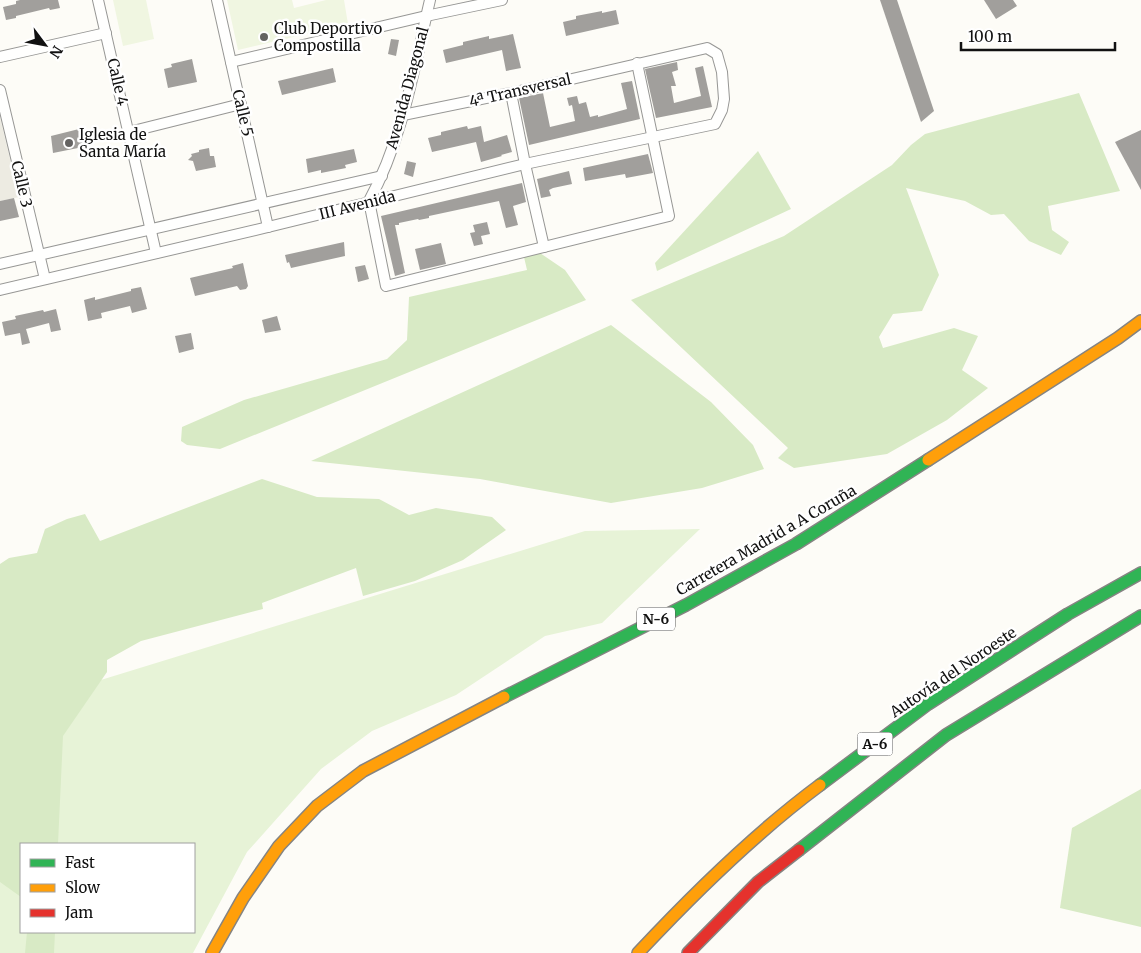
<svg xmlns="http://www.w3.org/2000/svg" width="1141" height="953" font-family="Merriweather,serif">
<style>
.green{fill:#e7f3d7;fill-rule:evenodd}
.forest{fill:#d8eac5}
.pitch{fill:#f0f6e1}
.plaza{fill:#edebe2}
.building{fill:#a19f9c}
.lines{fill:none;stroke-linecap:round;stroke-linejoin:round}
.street-casing{stroke:#979795;stroke-width:12}
.fast-casing{stroke:#858482;stroke-width:14}
.slow-casing{stroke:#858482;stroke-width:14}
.jam-casing{stroke:#858482;stroke-width:14}
.street{stroke:#fffffe;stroke-width:10}
.fast{stroke:#30b455;stroke-width:11}
.slow{stroke:#ff9f0a;stroke-width:11}
.jam{stroke:#e5322d;stroke-width:11}
.poi-dot{fill:#646362;stroke:#fff;stroke-width:2}
.labels{text-anchor:middle;dominant-baseline:central;stroke-width:5;stroke-linejoin:round;paint-order:stroke}
.shield{fill:#fff;stroke:#585858;stroke-width:1}
.shield-label{font-size:14px;font-weight:bold;fill:#111}
.poi-label{font-size:15px;fill:#111;stroke:#fff;text-anchor:start}
.street-label{font-size:15px;fill:#111;stroke:#fff}
</style>
<rect width="100%" height="100%" fill="#fdfcf7"/>
<!-- green -->
<path class="green" d="M700,529L602,623L545,636L456,695L372,731L321,769L247,852L193,953H0V711L585,531ZM21,844H194V932H21Z"/>
<!-- forest -->
<g class="forest">
<path d="M1079,93L1120,191L1048,206L1052,230L1069,242L1061,255L1029,241L1004,214L991,215L965,201L906,188L939,275L922,311L893,314L879,337L883,348L954,328L978,336L962,370L988,388L947,420L887,454L794,468L778,458L788,448L631,300L784,236L892,165L911,145L925,134Z"/>
<path d="M758,151L791,209L657,271L655,263Z"/>
<path d="M540,253L565,270L586,300L220,449L187,445L181,441L182,427L244,400L387,359L407,340L409,297L527,270L524,257Z"/>
<path d="M611,325L711,402L753,445L764,469L702,488L611,503L480,479L311,461Z"/>
<path d="M262,479L317,497L379,499L409,515L436,508L492,517L506,530L463,560L415,581L363,596L356,568L262,603L263,609L141,641L107,660V672L63,736L58,844H21V897L0,882V564L9,558L37,553L45,529L67,519L85,514L100,541Z"/>
<path d="M1141,789V927L1060,908L1072,828Z"/>
<path d="M27,932H55L54,953H25Z"/>
</g>
<!-- pitch -->
<g class="pitch">
<path d="M113,0H146L154,39L123,46Z"/>
<path d="M227,0H292L294,8L326,0H344L348,24L238,50Z"/>
</g>
<!-- plaza -->
<path class="plaza" d="M0,117L19,197L0,201Z"/>
<!-- building -->
<g class="building">
<path d="M20,0H58L60,8L50,10L49,8L16,16V18L6,20L3,7L16,4V1Z"/>
<path d="M880,0H897L934,111L921,122Z"/>
<path d="M984,0H1013L1017,6L996,19Z"/>
<path d="M616,10L619,24L566,36L563,22L576,19V16L602,11V13Z"/>
<path d="M513,34L521,68L506,71L502,50L446,63L443,50L463,45V42L489,36V39Z"/>
<path d="M391,39L399,40L396,56L388,54Z"/>
<path d="M192,59L197,82L168,88L164,69L172,67L171,64Z"/>
<path d="M677,62L678,70L672,72L676,86H671L674,103L701,96L695,68L703,66L712,107L656,118L645,69Z"/>
<path d="M333,68L336,82L282,95L278,81Z"/>
<path d="M632,81L640,119L529,145L519,98L543,93L550,127L575,121L572,105L569,106L567,98L577,96L579,104L586,102L590,117L598,115V117L627,109L621,83Z"/>
<path d="M467,126L468,129L481,126L484,142L507,135L512,152L501,155L502,156L481,162L476,142L432,152L428,138L441,135V132Z"/>
<path d="M79,129L80,133L86,135L89,138L88,142L83,147L53,153L51,136Z"/>
<path d="M1141,130V190L1115,142Z"/>
<path d="M209,148L210,156H214L216,167L196,171L193,161L188,160L192,156L191,154L199,152V150Z"/>
<path d="M354,149L357,162L345,165L346,168L321,173V170L308,173L306,159Z"/>
<path d="M648,154L653,173L626,178L625,174L585,181L583,168Z"/>
<path d="M407,161L416,163L413,177L404,174Z"/>
<path d="M569,171L572,184L553,188L549,190L551,196L541,198L537,179Z"/>
<path d="M522,183L526,202L513,206L518,225L506,228L499,201L429,216V218L419,220L418,219L399,223V225H395L405,273L395,276L381,216Z"/>
<path d="M14,198L19,217L0,221V201Z"/>
<path d="M487,222L490,234L481,236L483,244L474,246L470,233L475,232L473,225Z"/>
<path d="M344,242L345,256L291,268L289,262L287,263L285,255Z"/>
<path d="M441,243L446,264L420,270L415,249Z"/>
<path d="M243,263L248,286L246,289L240,290L237,286L195,296L190,278L233,268L232,266Z"/>
<path d="M365,265L369,279L358,282L355,267Z"/>
<path d="M141,287L147,309L132,313L130,306L101,313L102,318L88,321L84,300L95,297V300L131,291V289Z"/>
<path d="M56,309L61,330L51,332L49,323L26,329L30,343L22,345L20,333L5,336L2,322L16,319L15,316L43,310L44,312Z"/>
<path d="M277,316L281,330L265,333L262,320Z"/>
<path d="M191,333L194,349L179,353L175,336Z"/>
</g>
<g class="lines">
<!-- street casing -->
<g class="street-casing">
<g id="street">
<path d="M98,0L156,253"/>
<path d="M217,0L268,227"/>
<path d="M0,57L106,33"/>
<path d="M231,62L426,16L502,0"/>
<path d="M0,90L45,279"/>
<path d="M511,93L525,164L544,247"/>
<path d="M129,132L241,104"/>
<path d="M369,201L386,286L669,216L637,63"/>
<path d="M369,201C403,139 414,68 430,0"/>
<path d="M0,264L382,176"/>
<path d="M0,290L268,227L525,164L715,124L722,110L724,99L722,72L717,54L707,48L511,93L403,115"/>
</g>
</g>
<!-- fast casing -->
<g class="fast-casing">
<g id="fast">
<path d="M504,697L686,605L796,544L928,460"/>
<path d="M820,785L928,704L1068,614L1141,573"/>
<path d="M799,850L946,735L1141,616"/>
</g>
</g>
<!-- slow casing -->
<g class="slow-casing">
<g id="slow">
<path d="M928,460L1118,338L1141,321"/>
<path d="M212,953L243,898L279,846L317,806L363,771L504,697"/>
<path d="M638,953C694,893 754,834 820,785"/>
</g>
</g>
<!-- jam casing -->
<g class="jam-casing">
<path id="jam" d="M688,953L758,882L799,850"/>
</g>
<!-- street -->
<use href="#street" class="street"/>
<!-- fast -->
<use href="#fast" class="fast"/>
<!-- slow -->
<use href="#slow" class="slow"/>
<!-- jam -->
<use href="#jam" class="jam"/>
</g>
<!-- markers -->
<g class="poi-dot">
<circle cx="264" cy="37" r="5"/>
<circle cx="69" cy="143" r="5"/>
</g>
<g class="labels">
<!-- shield labels -->
<g class="shield">
<rect x="637" y="607.5" width="38" height="23" rx="4"/>
<rect x="857.5" y="732.5" width="35" height="23" rx="4"/>
</g>
<g class="shield-label">
<text x="656" y="619">N-6</text>
<text x="875" y="744">A-6</text>
</g>
<!-- poi labels -->
<g class="poi-label">
<text x="274" y="28">Club Deportivo<tspan x="274" dy="17">Compostilla</tspan></text>
<text x="79" y="134">Iglesia de<tspan x="79" dy="17">Santa María</tspan></text>
</g>
<!-- street labels -->
<g class="street-label">
<text transform="translate(118 82) rotate(77)">Calle 4</text>
<text transform="translate(407 88) rotate(-75)">Avenida Diagonal</text>
<text transform="translate(520 90) rotate(-13)">4ª Transversal</text>
<text transform="translate(243 113) rotate(77)">Calle 5</text>
<text transform="translate(22 184) rotate(77)">Calle 3</text>
<text transform="translate(357 205) rotate(-14)">III Avenida</text>
<text transform="translate(766 540) rotate(-30)">Carretera Madrid a A Coruña</text>
<text transform="translate(953 672) rotate(-34)">Autovía del Noroeste</text>
</g>
</g>
<!-- legend -->
<rect x="20" y="843" width="175" height="90" fill="#ffffff" stroke="#a0a0a0"/>
<rect x="30" y="859" width="25" height="8" fill="#30b455" stroke="#a0a0a0"/>
<text x="65" y="868" font-size="15" fill="#111111">Fast</text>
<rect x="30" y="884" width="25" height="8" fill="#ff9f0a" stroke="#a0a0a0"/>
<text x="65" y="893" font-size="15" fill="#111111">Slow</text>
<rect x="30" y="909" width="25" height="8" fill="#e5322d" stroke="#a0a0a0"/>
<text x="65" y="918" font-size="15" fill="#111111">Jam</text>
<!-- north arrow -->
<g transform="translate(45 45) rotate(122)" stroke="#ffffff" stroke-width="4" paint-order="stroke">
<path d="M0-4L9 19L0 12L-9 19Z" fill="#111111"/>
<text y="-8" font-size="14" font-weight="bold" text-anchor="middle" fill="#111111">N</text>
</g>
<!-- scale -->
<path d="M961 42v8h154v-8" fill="none" stroke="#111111" stroke-width="2.5"/>
<text x="968" y="42" font-size="15" fill="#111111" stroke="#ffffff" stroke-width="4" paint-order="stroke">100 m</text>
</svg>
